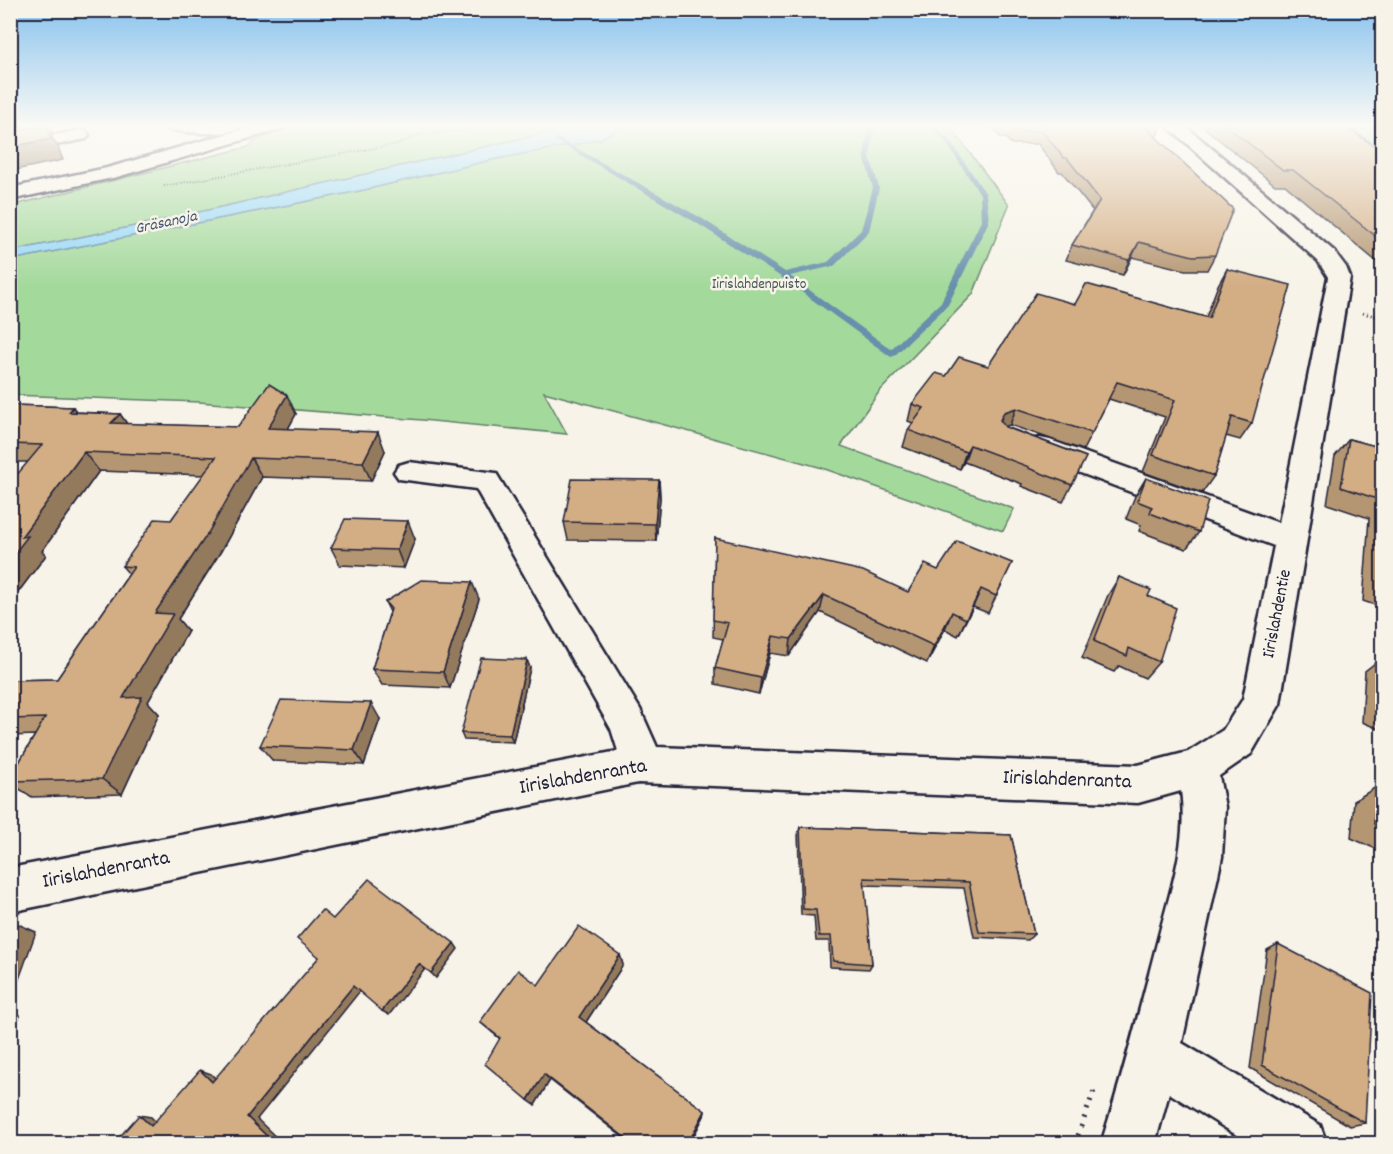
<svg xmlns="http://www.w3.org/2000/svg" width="1393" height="1154" font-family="Dekko,sans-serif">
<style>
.green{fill:#a4d99c;stroke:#637e6c;stroke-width:1.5}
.water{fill:#95d7f7;stroke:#678fac;stroke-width:1.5}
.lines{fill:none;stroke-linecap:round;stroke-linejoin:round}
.stream{fill:#678fac;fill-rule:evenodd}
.minor-casing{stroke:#22223b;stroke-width:5}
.path-far2{stroke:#22223b;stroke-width:2;stroke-dasharray:1 2;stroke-linecap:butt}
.path-far1{stroke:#22223b;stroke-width:3;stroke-dasharray:1 3;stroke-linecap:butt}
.path{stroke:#22223b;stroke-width:5;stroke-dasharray:2 7;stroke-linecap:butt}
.minor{fill:#f7f3e8;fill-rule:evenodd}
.wall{fill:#b59672;stroke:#22223b;stroke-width:1.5}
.shaded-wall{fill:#947a5d;stroke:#22223b;stroke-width:1.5}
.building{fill:#d3ae85;stroke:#22223b;stroke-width:1.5}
.labels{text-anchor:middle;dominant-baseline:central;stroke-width:5;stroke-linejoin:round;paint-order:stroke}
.far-park-label{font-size:15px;fill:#495958;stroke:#f7f3e8}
.far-water-label{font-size:16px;font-style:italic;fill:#445873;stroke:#f7f3e8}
.street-label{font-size:18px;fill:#22223b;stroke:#f7f3e8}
.near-street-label{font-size:21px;fill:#22223b;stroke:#f7f3e8}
</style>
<rect width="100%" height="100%" fill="#f7f3e8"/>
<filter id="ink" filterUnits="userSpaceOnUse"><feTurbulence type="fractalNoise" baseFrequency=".0167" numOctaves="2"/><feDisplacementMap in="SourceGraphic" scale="12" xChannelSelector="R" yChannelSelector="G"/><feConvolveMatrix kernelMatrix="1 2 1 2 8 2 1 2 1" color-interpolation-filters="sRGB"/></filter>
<g filter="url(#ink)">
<!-- green -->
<g class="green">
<path d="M298,125H567L537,135L155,222L11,251L10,206L248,147L256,140Z"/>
<path d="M626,125H949L1009,205L973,294L879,392L841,446L1014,509L1003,531L819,467L544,392L567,434L422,420L199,402L11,395L10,260L364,190L496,159L578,144L600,139Z"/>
<path d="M1346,125H1382V150Z"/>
</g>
<!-- water -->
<path class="water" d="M567,125H626L600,139L578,144L496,159L364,190L11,260V251L155,222L537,135Z"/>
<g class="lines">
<!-- stream -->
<path class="stream" d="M869,125H875L870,156L879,188L869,231L834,266L790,276L891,349L941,302L981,221L980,194L944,140L927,125H933L948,138L986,194L989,221L948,305L894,356L891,357L781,277L695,222L553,139L558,138L701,218L785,272L828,262L861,230L873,188L864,156Z"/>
<!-- minor casing -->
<g class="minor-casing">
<g id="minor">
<path d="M166,125H239L240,126C231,138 183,132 168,129Z"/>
<path d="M258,125H283L281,129L117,177L10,200V188L107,168Z"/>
<path d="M1166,125H1184L1334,251L1346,267L1350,277L1280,704L1251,754L1219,776L1225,807L1222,857L1182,1043L1320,1125L1327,1144H1251L1169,1093L1155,1144H1101C1123,1075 1141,1005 1159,935C1171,889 1188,839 1181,791L1138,803L638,783L10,912V868L618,751L611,729L476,489L399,479L394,472L399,465L409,462L496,473L640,709L657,747L1138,765L1188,752L1223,730L1243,699L1274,546L1030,454L1026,447L1030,440L1040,438L1050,440L1279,523L1328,277L1318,261Z"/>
<path d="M80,130L86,131L89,135L86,139L10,154V144Z"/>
</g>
</g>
<!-- path-far2 -->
<g class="path-far2">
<path d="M1375,125L1382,127"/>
<path d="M418,135L460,131L485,125"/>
<path d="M164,186L398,144L418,135L429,125"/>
</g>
<!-- path-far1 -->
<path class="path-far1" d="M1363,313L1382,318"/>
<!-- path -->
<path class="path" d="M1075,1144L1096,1085"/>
<!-- minor -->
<use href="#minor" class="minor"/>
</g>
<!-- wall -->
<g class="wall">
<path d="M991,125H1161L1156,138L1215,255L1207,270H1185L1132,257L1123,275L1066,260L1072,245L1093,211L1062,172H1059L1038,144H1011L1006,138H1001Z"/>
<path d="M1201,125H1342L1383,151V267L1285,185H1275Z"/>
<path d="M1227,269L1252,423L1240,440L1226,436L1214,476L1202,493L1143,472L1165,417L1109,399L1083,450L1010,425L1004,426L1086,457L1063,502L1021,486L1022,484L964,462L960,469L903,447L908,430L913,423L908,421L912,404L946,376L988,366L1075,304L1206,317L1218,285Z"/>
<path d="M10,405L73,407L76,412L120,414L127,424L238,427L296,414L288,429L385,451L371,481L262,477L221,551L178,619L188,631L148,702L159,714L122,794L32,797L10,783V778L35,735L10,736V680L57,679L129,574L122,566L171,520L204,475L99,471L42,551L46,555L10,603L27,462H10Z"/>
<path d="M1349,439L1383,448V608L1363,601L1369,518L1327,504L1335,456Z"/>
<path d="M1146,478L1199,532L1186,549L1139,531L1141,525L1126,519L1135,496Z"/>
<path d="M659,480L660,498L656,541L568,540L564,522Z"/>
<path d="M715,538L908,592L938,570L1012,563L988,613L973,607L958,636L945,629L927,663L820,612L789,656L770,653L759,694L715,684V668L723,639L713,637Z"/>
<path d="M415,539L404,568L340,565L331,548Z"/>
<path d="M1119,577L1148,596L1159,662L1145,678L1119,666L1114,672L1082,658L1108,595Z"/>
<path d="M479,599L450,688L382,685L372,669L390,612L385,602Z"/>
<path d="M1383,657V852L1351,838L1354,801L1376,787H1378L1381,730L1362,722L1365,671Z"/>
<path d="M527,660L530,668L513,742L464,740L461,733Z"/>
<path d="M380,719L364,765L273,761L260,746Z"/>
<path d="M800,827L1011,835L1034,934L1028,940L974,937L964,888L864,885L872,964L869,969L830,967L829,941H816L814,916L801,915L798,834Z"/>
<path d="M1278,944L1365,1123L1350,1126L1250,1068L1267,950Z"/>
<path d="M620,955L623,965L586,1022L705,1111L704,1116L690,1143H630L550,1080L535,1105L528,1100L500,1039L480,1022L538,985Z"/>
</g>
<!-- shaded-wall -->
<g class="shaded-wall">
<path d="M10,125H50L53,133L50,134L58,147L63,160L10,171Z"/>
<path d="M1139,242L1132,257L1123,275L1129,260Z"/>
<path d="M287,395L296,414L278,447L268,428Z"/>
<path d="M73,407L87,426L69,412Z"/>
<path d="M1016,408L1010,425L997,429L1004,412Z"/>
<path d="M120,414L133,432L111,423Z"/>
<path d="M378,432L385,451L371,481L363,462Z"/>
<path d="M970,445L964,462L960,469L966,452Z"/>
<path d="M84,452L99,471L42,551L46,555L10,603V559L21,537Z"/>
<path d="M251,458L262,477L221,551L178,619L188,631L148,702L159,714L122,794L102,779L123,698L155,613Z"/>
<path d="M659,480L660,498L656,541L655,524Z"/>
<path d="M408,521L415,539L404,568L397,550Z"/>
<path d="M472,582L479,599L450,688L443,672Z"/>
<path d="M981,589L973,607L958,636L966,619Z"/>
<path d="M824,595L820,612L789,656L791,639Z"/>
<path d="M952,612L945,629L927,663L934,646Z"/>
<path d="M773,636L770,653L759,694L761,678Z"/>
<path d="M527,660L530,668L513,742L510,735Z"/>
<path d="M371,703L380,719L364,765L354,750Z"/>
<path d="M11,921L36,932L10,1004V924Z"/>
<path d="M454,943L458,949L436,978L431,973Z"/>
<path d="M620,955L623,965L584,1025L579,1017Z"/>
<path d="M419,964L425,969L389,1015L382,1011Z"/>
<path d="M353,986L360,991L257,1119L282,1143H274L247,1117Z"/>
<path d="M10,1012L20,1015L10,1042Z"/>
<path d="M200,1070L211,1074L222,1085L212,1082Z"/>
<path d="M544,1074L550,1080L535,1105L528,1100Z"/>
<path d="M705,1111L704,1116L690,1143H688Z"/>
<path d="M139,1115L151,1117L163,1129L151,1126Z"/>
</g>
<!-- building -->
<g class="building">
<path d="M1005,125H1161H1143L1233,209L1215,255L1193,256L1139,242L1129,260L1072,245L1100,200L1067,158H1064L1042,131H1014L1010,125Z"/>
<path d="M1225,125H1342L1383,151V242L1293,170H1283Z"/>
<path d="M46,126L51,139L10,147V132Z"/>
<path d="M1227,269L1291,285L1252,423L1232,417L1214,476L1153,455L1175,400L1117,382L1092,433L1016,408L1004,412L1000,420L1005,427L1086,457L1072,485L1028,468L1029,467L970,445L966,452L908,430L924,408L912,404L936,373L946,376L959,357L988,366L1036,293L1075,304L1086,284L1209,318Z"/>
<path d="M269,384L287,395L268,428L378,432L363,462L251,458L208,533L155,613L173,614L123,698L142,697L102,779L10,781V778L45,718L10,719V680L57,679L134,567L122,566L155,519L171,520L216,457L84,452L21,537L28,536L10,559V483L42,445L10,444V405L73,407L69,412L120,414L111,423L238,427Z"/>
<path d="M1349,439L1383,448V501L1341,487Z"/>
<path d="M1146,478L1208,501L1199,532L1150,513L1152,507L1137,501Z"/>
<path d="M572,479L659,480L655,524L564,522Z"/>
<path d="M345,519L408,521L397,550L331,548Z"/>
<path d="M715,538L863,571L908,592L925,564L938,570L957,541L1012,563L996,596L981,589L966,619L952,612L934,646L824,595L791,639L773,636L761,678L715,668L728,623L713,620Z"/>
<path d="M1383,540V586L1380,585Z"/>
<path d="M1119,577L1151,590L1148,596L1176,608L1159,662L1129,648L1127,656L1094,641Z"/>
<path d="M421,580L472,582L443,672L372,669L391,609L385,602Z"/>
<path d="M481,658L527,660L510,735L461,733Z"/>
<path d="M281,700L371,703L354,750L260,746Z"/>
<path d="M1376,787L1383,789V828L1374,824Z"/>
<path d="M800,827L1011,835L1034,934L979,932L969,882L864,878L872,964L833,961L831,936H819L816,910L803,909Z"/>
<path d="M369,879L454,943L431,973L419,964L382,1011L353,986L247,1117L274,1143H114L139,1115L151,1126L200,1070L212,1082L319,957L297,939L322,910L333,919Z"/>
<path d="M579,926L620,955L579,1017L705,1111L688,1143H632L544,1074L528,1100L485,1064L500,1038L480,1022L518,970L538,985Z"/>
<path d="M1278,944L1372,993L1365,1123L1262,1065Z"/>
</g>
</g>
<!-- sky -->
<linearGradient id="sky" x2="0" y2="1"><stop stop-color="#87c2ee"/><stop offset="0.44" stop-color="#fbfaf5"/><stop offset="1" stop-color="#fbfaf5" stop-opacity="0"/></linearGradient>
<rect width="1393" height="286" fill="url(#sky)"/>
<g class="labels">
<!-- far-park labels -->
<g class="far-park-label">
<text x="759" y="285">Iirislahdenpuisto</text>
</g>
<!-- far-water labels -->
<g class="far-water-label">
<text transform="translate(166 223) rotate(-12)">Gräsanoja</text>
</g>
<!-- street labels -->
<g class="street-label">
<text transform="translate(1278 614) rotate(-79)">Iirislahdentie</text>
</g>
<!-- near-street labels -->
<g class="near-street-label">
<text transform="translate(583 778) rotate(-10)">Iirislahdenranta</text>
<text transform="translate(1067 781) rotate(2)">Iirislahdenranta</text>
<text transform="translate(106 871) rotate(-11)">Iirislahdenranta</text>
</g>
</g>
<!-- margin -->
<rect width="1393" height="1154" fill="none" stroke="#f7f3e8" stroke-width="36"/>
<rect x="18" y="18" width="1357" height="1118" fill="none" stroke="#22223b" stroke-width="2" filter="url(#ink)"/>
</svg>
